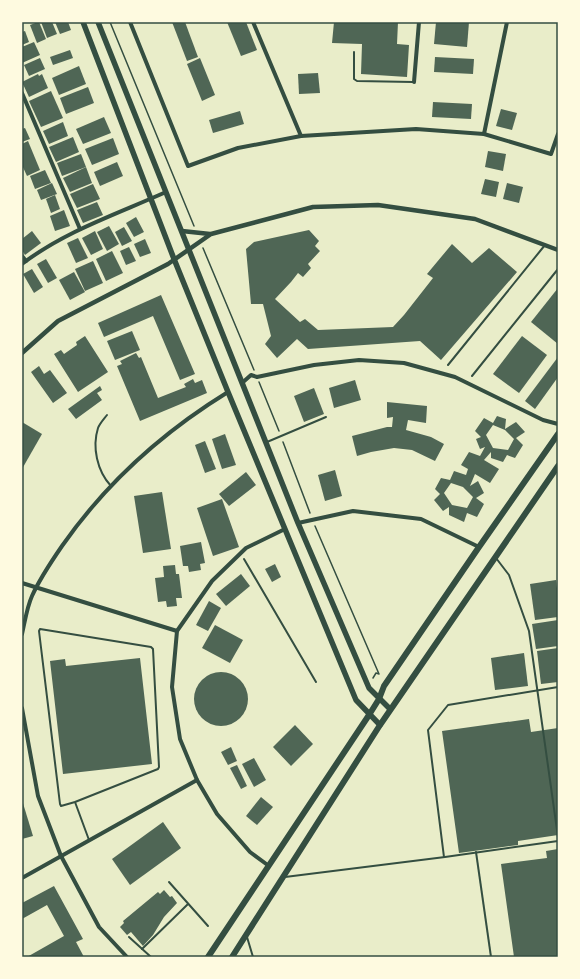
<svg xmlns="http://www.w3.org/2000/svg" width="580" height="979" font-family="Commissioner,sans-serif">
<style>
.building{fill:#4f6655;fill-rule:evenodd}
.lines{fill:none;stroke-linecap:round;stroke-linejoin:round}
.path{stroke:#344e41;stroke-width:1.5}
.service{stroke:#344e41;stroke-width:2}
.minor{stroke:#344e41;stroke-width:4}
.tertiary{stroke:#344e41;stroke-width:4.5}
.secondary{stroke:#344e41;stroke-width:5.5}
.primary{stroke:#344e41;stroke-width:6}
.neatline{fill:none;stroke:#344e41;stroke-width:1.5}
</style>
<rect width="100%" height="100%" fill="#e9edc9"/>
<!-- building -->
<g class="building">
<path d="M38,22H39L46,39L37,43L30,25Z"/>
<path d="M41,22H52L57,34L47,38Z"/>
<path d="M55,22H68L71,30L60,34Z"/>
<path d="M172,22H185L198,57L187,61Z"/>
<path d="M227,22H246L257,50L241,56Z"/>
<path d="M334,22H398L397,44L409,45L407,77L361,74L362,44L332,43Z"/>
<path d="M436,22H469L467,47L434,44Z"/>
<path d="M25,31L29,42L22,45V32Z"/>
<path d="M34,42L40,55L22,63V47Z"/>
<path d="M70,50L73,58L53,65L50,57Z"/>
<path d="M435,57L474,59L473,74L434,72Z"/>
<path d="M40,58L45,69L29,76L24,65Z"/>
<path d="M200,58L215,95L202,101L187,64Z"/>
<path d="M79,66L86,84L59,95L52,78Z"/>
<path d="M318,73L320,93L299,94L298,74Z"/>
<path d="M38,74L39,76L42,74L48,88L29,97L22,82Z"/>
<path d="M88,87L94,103L66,114L60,98Z"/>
<path d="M51,91L63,118L41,127L29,101Z"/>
<path d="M433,102L472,104L471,119L432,117Z"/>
<path d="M501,109L517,113L512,130L496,126Z"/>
<path d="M240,111L244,124L213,133L209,120Z"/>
<path d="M104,117L111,133L83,144L76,129Z"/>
<path d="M63,122L68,136L49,144L43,131Z"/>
<path d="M25,128L30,139L22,142V129Z"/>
<path d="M73,137L79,152L56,162L49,147Z"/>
<path d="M113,138L119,154L92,165L85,149Z"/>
<path d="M28,141L40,170L27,176L22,165V144Z"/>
<path d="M488,151L506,154L503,171L485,167Z"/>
<path d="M81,154L86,167L62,176L57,163Z"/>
<path d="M117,162L123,176L100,186L94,172Z"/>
<path d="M86,167L92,183L70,192L63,178Z"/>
<path d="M45,170L51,183L35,189L30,176Z"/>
<path d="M485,179L499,182L496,197L481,194Z"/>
<path d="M52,183L57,194L41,200L37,190Z"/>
<path d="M507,183L523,187L519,203L503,199Z"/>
<path d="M93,184L100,199L77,208L70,194Z"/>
<path d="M55,195L60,209L51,213L46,199Z"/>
<path d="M97,202L103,215L83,223L77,210Z"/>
<path d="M64,210L70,226L55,231L50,216Z"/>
<path d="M136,217L144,232L134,237L126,223Z"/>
<path d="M109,226L119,244L107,251L97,232Z"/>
<path d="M124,227L132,241L122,246L115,232Z"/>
<path d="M309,230L319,241L315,246L320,251L308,264L311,268L303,277L298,273L291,282L275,299L300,322L305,319L318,330L393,327L404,315L433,278L427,274L452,244L472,263L489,248L517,272L441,360L420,341L308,349L297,339L277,358L265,344L271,336L263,304H251L246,249L254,242Z"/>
<path d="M32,231L41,243L25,255L22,250V239Z"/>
<path d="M95,231L103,249L91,255L82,238Z"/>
<path d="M78,238L88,258L76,263L67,243Z"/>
<path d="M145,239L151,253L140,257L134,244Z"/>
<path d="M129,247L136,261L126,265L120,251Z"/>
<path d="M112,251L123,273L106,281L96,259Z"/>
<path d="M46,259L57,278L48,283L37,264Z"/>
<path d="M93,261L103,283L85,291L75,269Z"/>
<path d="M32,269L43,287L34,293L23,274Z"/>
<path d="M74,272L85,292L70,300L59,280Z"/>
<path d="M558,288V344L531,322Z"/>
<path d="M161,295L195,374L180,380L153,316L104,337L98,323Z"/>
<path d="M132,331L140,350L115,360L107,341Z"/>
<path d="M85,336L108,372L78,392L54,354L61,350L64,354L77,345L76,342Z"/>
<path d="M522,336L547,355L519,393L493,374Z"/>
<path d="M136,353L139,358L141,357L158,398L186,387L184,384L193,379L195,383L202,380L207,393L140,421L117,366L122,364L120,361Z"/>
<path d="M558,357V377L535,409L525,401Z"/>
<path d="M39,366L44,374L50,370L67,393L53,403L31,372Z"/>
<path d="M355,380L361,400L334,408L329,388Z"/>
<path d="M100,386L102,390L97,393L102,400L76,419L68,409Z"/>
<path d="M314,388L324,414L304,422L294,396Z"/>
<path d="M387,402L427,406L426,423L408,420L406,430L431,437L444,444L435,461L412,450L394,448L371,452L357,456L352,436L387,427H392L393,417L387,418Z"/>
<path d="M497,416L506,419L505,429L516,422L525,432L516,438L523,445L515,458L507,455L503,462L491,458V452L484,460L499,469L490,483L475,474L470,486L478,481L484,493L476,498L484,504L477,517L467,513L464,522L449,515V507L443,511L434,500L440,494L435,489L441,478L450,480L454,471L466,475L468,469L461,465L469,452L480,456L485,447L480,449L476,439L481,437L475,431L484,418L493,423ZM493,425L505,430L514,439L508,450L493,448L486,435ZM451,483L463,487L473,497L467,508L452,505L444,493Z"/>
<path d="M22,422L42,434L22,469Z"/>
<path d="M225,434L236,465L222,469L212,439Z"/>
<path d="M205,441L216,469L205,473L195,445Z"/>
<path d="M335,470L342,496L325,501L318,475Z"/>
<path d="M246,472L256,485L229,506L219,494Z"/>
<path d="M162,492L171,549L143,553L134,496Z"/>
<path d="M222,499L239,547L213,556L197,508Z"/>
<path d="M201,542L205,563L200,564L201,570L189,572L188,566H183L180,546Z"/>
<path d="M275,564L281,577L272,582L265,569Z"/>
<path d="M175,565L176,574H179L182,598H176L177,606L167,607L166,601L158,602L155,578L164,577L163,566Z"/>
<path d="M241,574L250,586L226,606L216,594Z"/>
<path d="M556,580L558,597V617L535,620L530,584Z"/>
<path d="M209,601L221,608L208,631L196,625Z"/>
<path d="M558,620V646L536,649L532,624Z"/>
<path d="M215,625L243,640L230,663L202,648Z"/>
<path d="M558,648V682L541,684L537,651Z"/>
<path d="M524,653L528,686L495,690L491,658Z"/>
<path d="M140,658L152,764L63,774L50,661L65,659L66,666Z"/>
<circle cx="221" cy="699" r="27"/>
<path d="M529,719L531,732L558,728V835L518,841V845L459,853L442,731Z"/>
<path d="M295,725L313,744L291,766L273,747Z"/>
<path d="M231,747L237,761L228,765L221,752Z"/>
<path d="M254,758L266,780L254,787L242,764Z"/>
<path d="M237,765L247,786L241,789L230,768Z"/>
<path d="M261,797L273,807L257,825L246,816Z"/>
<path d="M22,800L33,836L22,839Z"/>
<path d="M163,822L181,848L130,885L112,859Z"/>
<path d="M558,849V957H514L501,864L547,858L546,851Z"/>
<path d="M54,886L83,939L76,942L84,957H27L64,936L47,905L22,919V903Z"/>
<path d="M164,890L170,897L172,896L177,903L164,917L153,935L143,946L131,932L127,935L120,927L124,923L123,921L158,892L160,894Z"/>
</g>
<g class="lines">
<!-- path -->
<g class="path">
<path d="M110,22L194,226"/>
<path d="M203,248L254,370"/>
<path d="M259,382L279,431"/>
<path d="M283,442L310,513"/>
<path d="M315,526L379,674L376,673L373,678"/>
</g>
<!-- service -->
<g class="service">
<path d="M354,52V79L357,81L413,82"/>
<path d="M448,365L545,245"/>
<path d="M472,376L558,269"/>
<path d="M107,415C104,419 100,423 98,428C92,447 97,471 111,486"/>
<path d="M267,442L326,417"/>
<path d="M496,558L509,575L529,631L558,837"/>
<path d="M244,559L316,682"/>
<path d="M75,802L61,806L60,804L39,631L40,629L151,647L153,649L159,767L158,769L75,802L89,840"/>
<path d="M476,852L491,957"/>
<path d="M444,857L428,730L448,705L558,687"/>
<path d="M285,877L445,857L558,841"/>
<path d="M169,882L208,926"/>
<path d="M129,937L151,957"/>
<path d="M247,937L253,957"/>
<path d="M142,949L188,904"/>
</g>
<!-- minor -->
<g class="minor">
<path d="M130,22L188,166L238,148L301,136L416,129L484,134L507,22"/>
<path d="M253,22L301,136"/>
<path d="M414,82L419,22"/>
<path d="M22,93L80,229"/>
<path d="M484,134L551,154L558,134"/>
<path d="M22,256L26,261"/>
<path d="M22,264C65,231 117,214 166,192"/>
<path d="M242,383L251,375L257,377L314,365L359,360L404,363L455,377L543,420L558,424"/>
<path d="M298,523L353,511L421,519L479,547"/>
<path d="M22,583L177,631"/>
<path d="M22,634C25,621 27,607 32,596C40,578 51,562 62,546C106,483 163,432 228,392"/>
<path d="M22,708L38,796L61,856L99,927L127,957"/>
<path d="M269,866L250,852L217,814L197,780L180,739L172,687L177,631L212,581L246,548L285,529"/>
<path d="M22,878L197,780"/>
</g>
<!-- tertiary -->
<g class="tertiary">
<path d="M182,231L210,234"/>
<path d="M22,353L58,321L168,264L211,234L313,207L378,205L475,219L558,250"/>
</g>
<!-- secondary -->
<g class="secondary">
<path d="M83,22L174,259L228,392L356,700L380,725"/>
<path d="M98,22L298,523L369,688L390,709"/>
</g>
<!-- primary -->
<g class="primary">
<path d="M208,957L369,715L379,699L384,686L479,547L558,434"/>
<path d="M232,957L380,725L558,466"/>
</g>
</g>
<!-- border -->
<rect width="580" height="979" fill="none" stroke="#fefae0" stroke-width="46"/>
<rect x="23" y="23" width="534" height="933" class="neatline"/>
</svg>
